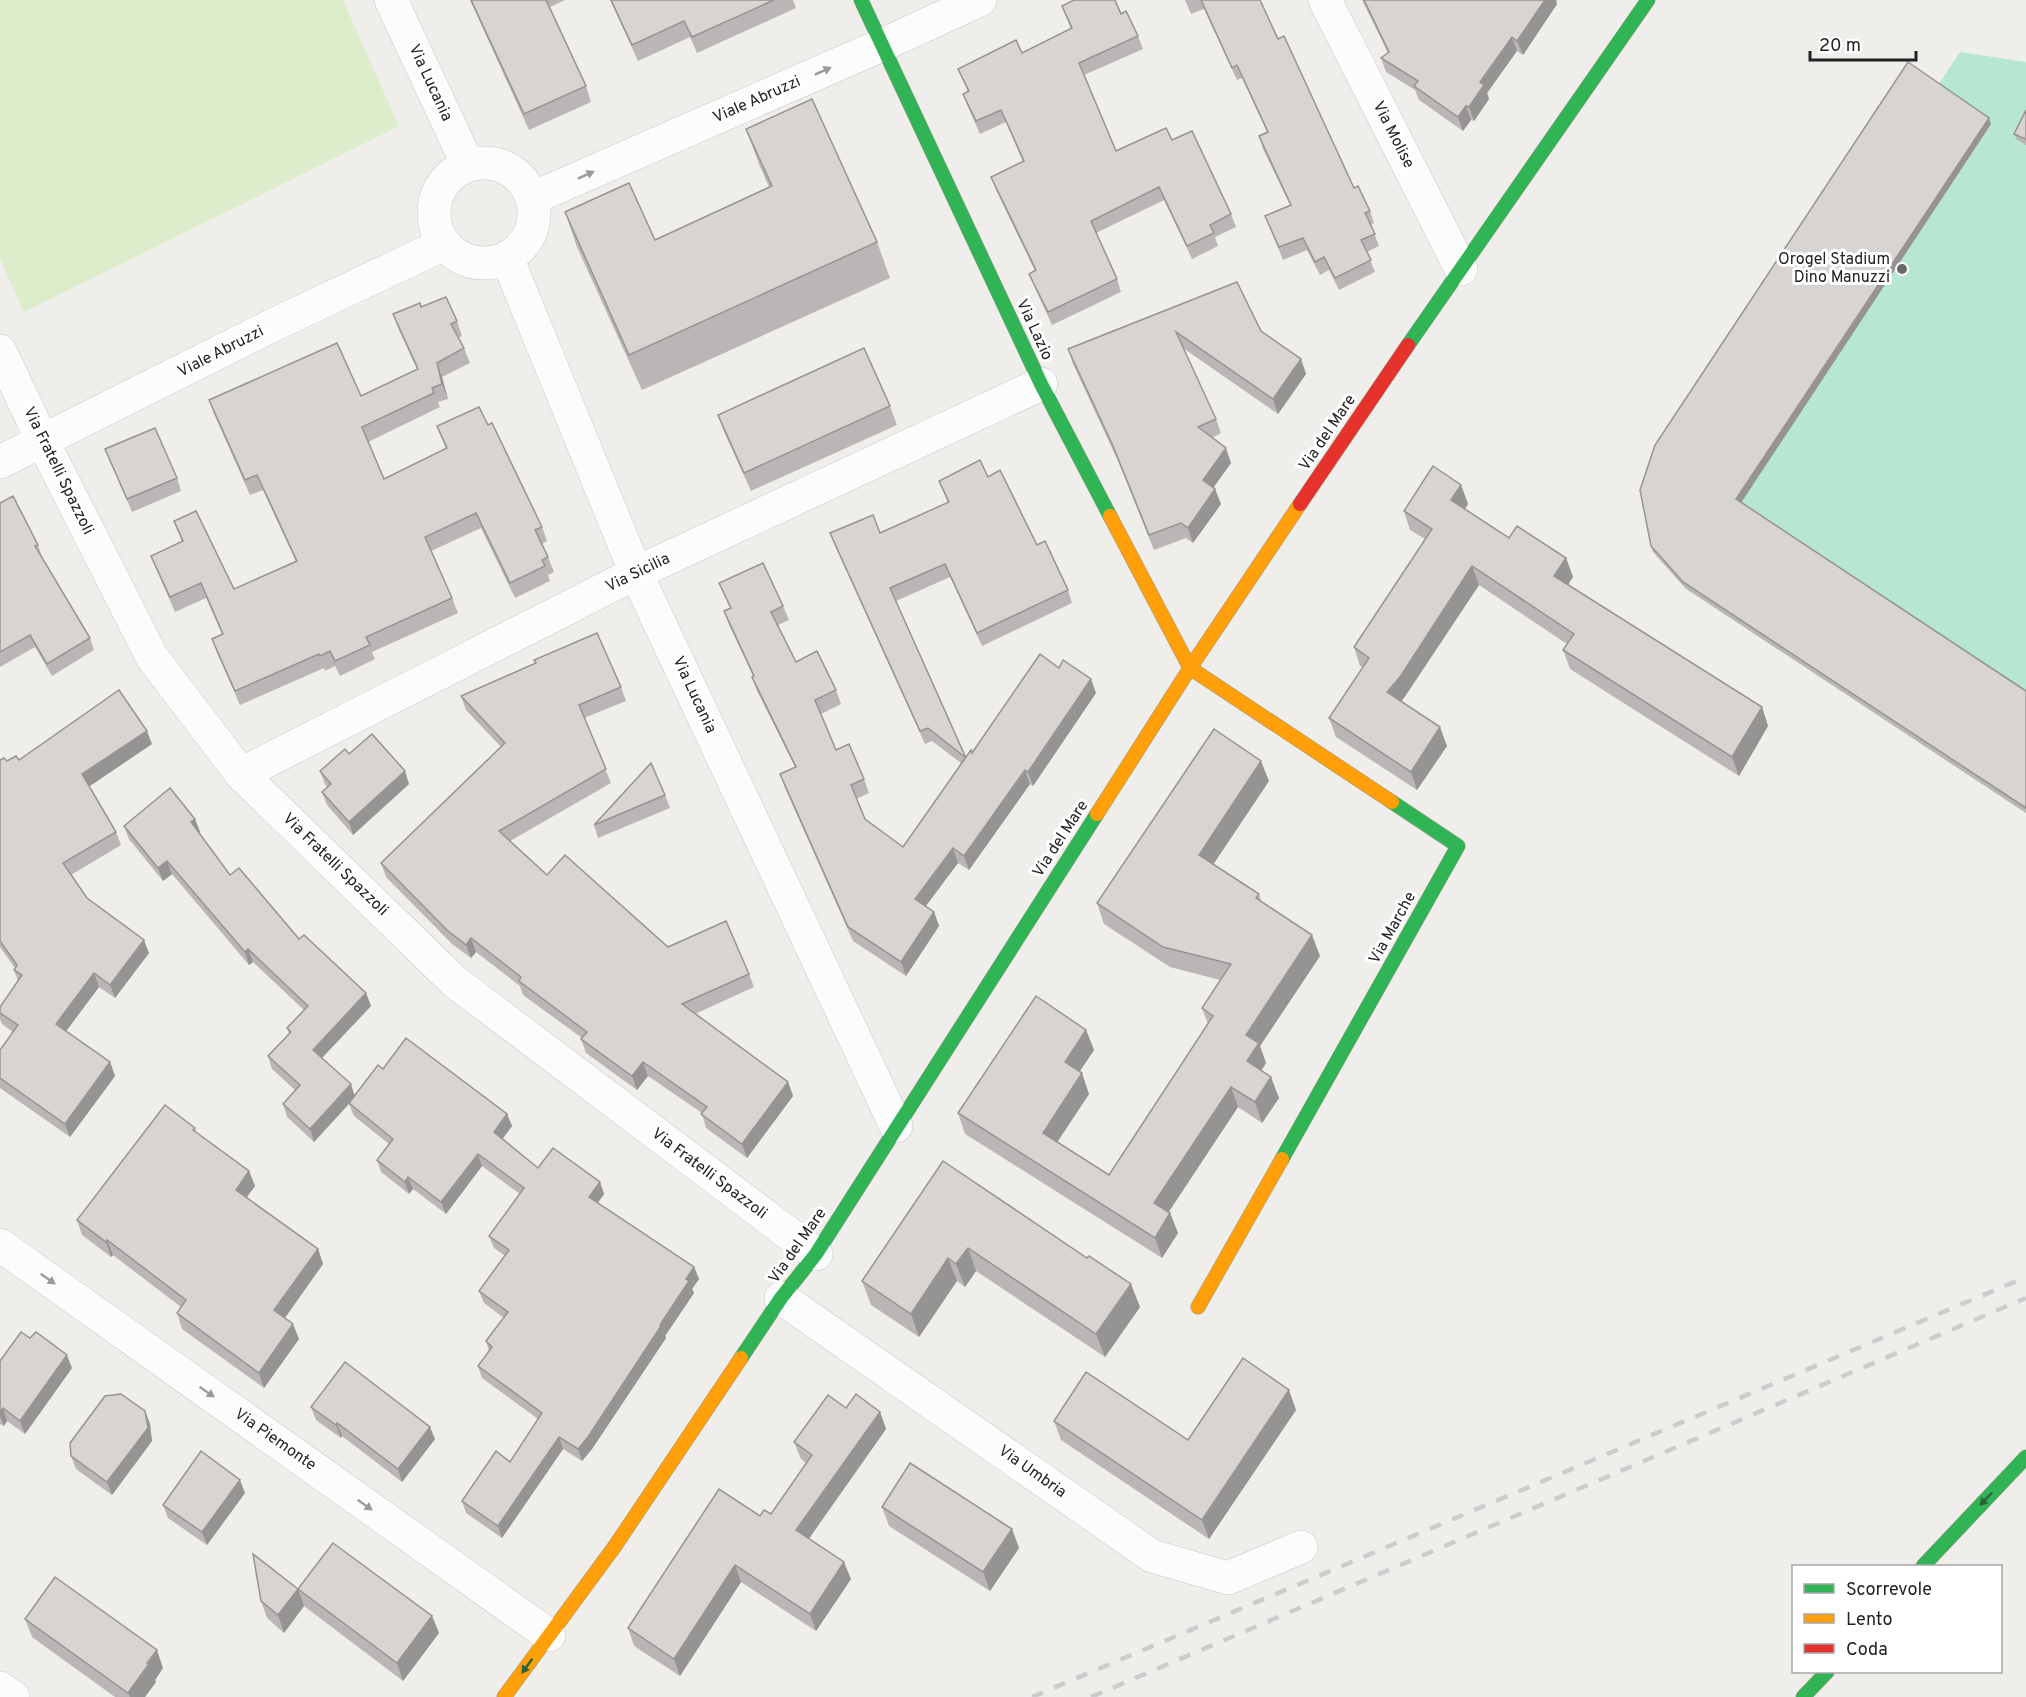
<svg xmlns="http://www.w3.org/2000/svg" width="2026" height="1697" font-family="Overpass,sans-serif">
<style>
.grass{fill:#ddeccb}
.pitch{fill:#b7e6d2}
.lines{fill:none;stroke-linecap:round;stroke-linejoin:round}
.street-casing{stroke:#c9c8c7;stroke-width:34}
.fast-casing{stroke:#999a82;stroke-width:15}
.slow-casing{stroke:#999a82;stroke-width:15}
.jam-casing{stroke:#999a82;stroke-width:15}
.street{stroke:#fdfcfc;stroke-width:33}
.fast{stroke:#30b455;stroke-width:14}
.slow{stroke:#ff9f0a;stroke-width:14}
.jam{stroke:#e5322d;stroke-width:14}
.rail{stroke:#ccc;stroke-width:4.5;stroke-dasharray:12 12;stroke-linecap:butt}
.wall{fill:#b9b6b5}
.shaded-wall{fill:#969493}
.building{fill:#d7d4d2;stroke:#969493;stroke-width:1.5}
.oneway{fill:#9a9a9a}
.oneway2{fill:#286439}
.poi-dot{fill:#6a6968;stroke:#fff;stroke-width:2}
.labels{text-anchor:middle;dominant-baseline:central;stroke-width:6;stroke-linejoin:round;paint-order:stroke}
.street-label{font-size:16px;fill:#222;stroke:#fff}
.poi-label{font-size:16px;fill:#222;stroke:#fff;text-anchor:end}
</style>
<rect width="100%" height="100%" fill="#f0eeeb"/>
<!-- grass -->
<path class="grass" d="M0,0H343L399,126L24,312L0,259Z"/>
<!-- pitch -->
<path class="pitch" d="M1960,52L2026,62V813L1685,588L1937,87Z"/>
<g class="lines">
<!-- street casing -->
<g class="street-casing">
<g id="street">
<path d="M391,0L468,165"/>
<path d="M1325,0L1461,269"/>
<circle cx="484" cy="213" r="50"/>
<path d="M533,198L882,45L980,0"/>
<path d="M507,258L636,573L896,1126"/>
<path d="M0,351L43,442L152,657L241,774L455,982L816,1254"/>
<path d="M0,462L273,325L444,244"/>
<path d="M241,774L636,573L1041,384"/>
<path d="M0,1245L549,1635"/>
<path d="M781,1298L1152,1556L1228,1578L1301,1547"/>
<path d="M0,1688L13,1697"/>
</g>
</g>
<!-- fast casing -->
<g class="fast-casing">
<g id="fast">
<path d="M861,0L1041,384L1110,516"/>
<path d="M1408,345L1648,0"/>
<path d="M1282,1159L1458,846L1392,802"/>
<path d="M741,1358L781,1298L816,1254L1097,814"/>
<path d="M1923,1566L2026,1457"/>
<path d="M1803,1697L1827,1672"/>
</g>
</g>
<!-- slow casing -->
<g class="slow-casing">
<g id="slow">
<path d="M1110,516L1190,668L1392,802"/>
<path d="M1097,814L1190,668L1300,504"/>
<path d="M1198,1307L1282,1159"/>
<path d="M504,1697L615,1546L741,1358"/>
</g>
</g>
<!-- jam casing -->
<g class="jam-casing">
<path id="jam" d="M1300,504L1408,345"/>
</g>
<!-- street -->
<use href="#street" class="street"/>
<!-- fast -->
<use href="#fast" class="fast"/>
<!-- slow -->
<use href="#slow" class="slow"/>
<!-- jam -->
<use href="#jam" class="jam"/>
<!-- rail -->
<g class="rail">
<path d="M1032,1697L2026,1277"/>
<path d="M1091,1697L2026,1298"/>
</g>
</g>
<!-- wall -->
<g class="wall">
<path d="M470,0H565L550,7L586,86L591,102L529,130Z"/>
<path d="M610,0H793L796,8L697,53L690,37L638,61Z"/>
<path d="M1185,0H1260L1278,39L1354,188L1370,211L1374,223L1371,225L1379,246L1367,252L1375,272L1339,290L1329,270L1320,275L1307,250L1283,260L1265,216L1290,205L1263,149L1259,136L1267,132L1242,78L1237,80L1204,9L1191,14Z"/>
<path d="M1362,0H1557L1556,1L1557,4L1523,55L1517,51L1487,93L1489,99L1474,121L1471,120L1463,131L1419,100L1415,90L1386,72L1381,58L1388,53Z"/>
<path d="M1062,6L1121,14L1138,36L1143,49L1084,75L1116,151L1172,140L1231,214L1236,227L1215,237L1218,246L1192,259L1164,200L1096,233L1117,279L1121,292L1052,325L1034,286L1029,274L1035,271L996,190L991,177L1023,162L1006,122L980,134L968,107L963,94L968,92L958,69L1022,53L1071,29Z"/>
<path d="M2026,110V145L2017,140L2014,134Z"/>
<path d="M1991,124L1741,502L2026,691V813L1685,588L1653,552L1651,546Z"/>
<path d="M746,129L877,242L890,278L642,390L577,247L565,212L655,240L769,187L759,164Z"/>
<path d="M1237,282L1261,331L1301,359L1306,374L1278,414L1183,348L1216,419L1221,433L1212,438L1231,463L1213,488L1215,489L1221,504L1193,543L1186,538L1154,550L1118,461L1073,364L1068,349Z"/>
<path d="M422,306L457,321L462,336L458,338L464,348L470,363L442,377L448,399L438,402L440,407L368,442L384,479L446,449L437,426L488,425L542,527L547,541L542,544L548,557L554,572L548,575L550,581L515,598L481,528L431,551L452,598L458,613L372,652L375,659L340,676L335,666L325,671L324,668L240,705L217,653L212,639L222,634L206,598L175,612L157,571L151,556L182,542L174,521L234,589L296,562L263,490L250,495L214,414L209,400L361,396L417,369L398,328L393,314Z"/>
<path d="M890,406L897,425L751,491L725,434L718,415Z"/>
<path d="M105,449L177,478L181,491L132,512Z"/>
<path d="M988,477L1068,590L1072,603L982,646L950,577L896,601L966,757L1096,693L1033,786L1030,784L969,870L958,863L925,906L934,912L939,926L906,976L853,941L785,788L780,774L795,767L757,691L752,677L753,676L729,625L724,611L730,608L719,583L783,606L789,620L778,625L796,662L836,690L841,704L821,714L836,750L864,779L869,793L856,799L865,819L903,847L961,763L932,741L925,744L835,546L830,533H880L948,503L939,481Z"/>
<path d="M1461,485L1468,504L1465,509L1509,538L1566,558L1573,577L1568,585L1762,707L1768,726L1739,776L1570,669L1563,650L1567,644L1479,585L1401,702L1447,746L1417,790L1336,737L1329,718L1363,667L1360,666L1354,647L1425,539L1410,530L1404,511Z"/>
<path d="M0,503L38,545L42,557L90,638L94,650L52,676L35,647L0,667Z"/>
<path d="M621,687L626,701L584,718L611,783L510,841L547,875L668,947L749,974L754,987L695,1014L788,1082L793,1096L747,1158L706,1128L702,1113L648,1076L637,1090L586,1053L581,1039L582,1038L523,995L520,986L476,952L471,958L452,944L386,877L381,863L501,747L466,710L461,696Z"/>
<path d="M152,744L89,786L116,832L121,845L71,875L87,898L149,953L115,998L99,987L66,1031L110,1062L115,1076L70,1137L0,1088V1050L13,1032L2,1024L0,1019V1007L18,981L14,970L15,968L0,947V760L7,761L19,760Z"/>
<path d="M349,754L409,784L353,835L327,805L322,792L327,787L325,784L320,771Z"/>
<path d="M1269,781L1213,865L1259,894L1261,901L1320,956L1260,1046L1266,1063L1261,1071L1279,1098L1262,1123L1238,1107L1169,1212L1170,1213L1178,1233L1162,1258L965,1134L958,1113L1086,1030L1094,1050L1079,1072L1089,1094L1057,1142L1109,1175L1208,1024L1202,1008L1220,980L1170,967L1104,924L1097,903Z"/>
<path d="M665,795L670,808L598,838L594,825Z"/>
<path d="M195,819L200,832H199L230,875L299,939L366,993L371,1006L322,1058L355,1096L383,1069L507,1114L512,1126L502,1139L538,1168L600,1182L604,1194L598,1203L694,1267L699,1279L692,1289L694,1293L665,1336L666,1338L592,1449L582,1461L563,1449L502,1538L466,1513L462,1501L510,1462L538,1419L482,1378L478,1366L489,1351L486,1341L504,1318L484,1303L479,1291L505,1256L494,1248L489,1236L520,1194L482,1166L446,1214L413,1189L409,1194L381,1172L377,1160L389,1144L354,1116L349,1104L314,1142L287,1117L283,1104L295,1090L272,1069L268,1056L289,1034L287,1028L304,1010L253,962L249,965L172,874L163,881L129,839L124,826Z"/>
<path d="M195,1128L196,1132L249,1171L255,1186L246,1198L318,1249L323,1264L285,1318L299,1339L264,1388L182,1329L177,1313L181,1307L113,1255L111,1257L82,1235L77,1220Z"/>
<path d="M943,1161L1087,1258L1140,1307L1105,1357L976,1271L965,1287L957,1281L919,1337L871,1305L862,1281Z"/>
<path d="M0,1361L72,1368L25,1434L7,1421L4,1426L0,1424Z"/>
<path d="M311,1407L435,1439L402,1482L342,1436L341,1438L316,1420Z"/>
<path d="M846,1408L880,1412L886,1429L809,1539L851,1579L816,1631L741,1582L680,1676L634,1646L628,1628L760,1516L771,1514L806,1463L801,1459L794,1442Z"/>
<path d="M1296,1410L1209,1539L1061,1440L1054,1421L1188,1440Z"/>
<path d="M145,1411L150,1424L152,1441L112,1495L76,1469L71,1456Z"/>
<path d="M245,1493L207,1545L168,1518L163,1505Z"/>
<path d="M882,1507L1012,1529L1019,1548L990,1591L889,1526Z"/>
<path d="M298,1589L432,1616L439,1633L403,1681L304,1606L284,1633L267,1618L261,1601Z"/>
<path d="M25,1619L163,1668L155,1680L156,1682L145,1697H115L32,1637Z"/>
</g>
<!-- shaded-wall -->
<g class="shaded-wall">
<path d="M1545,0H1557L1556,1L1557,4L1523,55L1517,41Z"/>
<path d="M1512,37L1517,51L1487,93L1489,99L1474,121L1469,107L1480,82Z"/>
<path d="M1466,106L1471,120L1463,131L1458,117Z"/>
<path d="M1989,118L1991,124L1739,506L1736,499Z"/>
<path d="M1301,359L1306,374L1278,414L1273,399Z"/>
<path d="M437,363L442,377L448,399L442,384Z"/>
<path d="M1226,448L1231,463L1208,495L1203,480Z"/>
<path d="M1461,485L1468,504L1458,519L1451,500Z"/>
<path d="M1215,489L1221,504L1193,543L1188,528Z"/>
<path d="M1566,558L1573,577L1561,595L1554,576Z"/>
<path d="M1472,566L1479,585L1406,695L1394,711L1387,692Z"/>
<path d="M1091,679L1096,693L1033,786L1028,772Z"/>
<path d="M1762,707L1768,726L1739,776L1732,757Z"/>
<path d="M1440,727L1447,746L1417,790L1411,772Z"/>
<path d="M147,731L152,744L87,788L82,774Z"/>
<path d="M1261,761L1269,781L1206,875L1199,855Z"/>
<path d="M1025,770L1030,784L969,870L964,856Z"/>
<path d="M405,771L409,784L353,835L349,822Z"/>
<path d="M195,819L200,832L196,835L191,822Z"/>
<path d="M953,848L958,863L920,914L915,899Z"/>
<path d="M167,861L172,874L163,881L158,868Z"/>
<path d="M934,912L939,926L906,976L901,962Z"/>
<path d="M1312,935L1320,956L1260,1046L1266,1063L1254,1082L1247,1061L1246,1035Z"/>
<path d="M471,938L476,952L471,958L466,945Z"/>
<path d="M144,940L149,953L115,998L110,985Z"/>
<path d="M248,949L253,962L249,965L245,952Z"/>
<path d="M94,973L99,987L61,1038L56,1024Z"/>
<path d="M366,993L371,1006L318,1062L313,1050Z"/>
<path d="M1086,1030L1094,1050L1072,1083L1065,1062Z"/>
<path d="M110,1062L115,1076L70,1137L65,1124Z"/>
<path d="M643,1062L648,1076L637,1090L632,1076Z"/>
<path d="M1082,1073L1089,1094L1050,1153L1043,1133Z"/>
<path d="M1271,1077L1279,1098L1262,1123L1255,1102Z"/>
<path d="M788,1082L793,1096L747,1158L742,1144Z"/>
<path d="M351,1084L355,1097L314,1142L310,1129Z"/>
<path d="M1231,1087L1238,1107L1161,1223L1154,1203Z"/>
<path d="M507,1114L512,1126L498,1145L494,1132Z"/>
<path d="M478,1154L482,1166L446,1214L441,1202Z"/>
<path d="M249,1171L255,1186L241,1205L236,1190Z"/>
<path d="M408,1177L413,1189L409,1194L405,1182Z"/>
<path d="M600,1182L604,1194L593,1209L589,1197Z"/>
<path d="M1170,1213L1178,1233L1162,1258L1155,1238Z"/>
<path d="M107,1240L113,1255L111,1257L106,1242Z"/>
<path d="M968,1248L976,1271L965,1287L956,1264Z"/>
<path d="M318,1249L323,1264L279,1326L274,1310Z"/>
<path d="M948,1258L957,1281L919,1337L911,1314Z"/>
<path d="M694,1267L699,1279L692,1289L694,1293L665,1336L666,1338L592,1449L582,1461L578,1449L660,1325L686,1279Z"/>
<path d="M1131,1284L1140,1307L1105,1357L1096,1334Z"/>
<path d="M293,1324L299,1339L264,1388L259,1373Z"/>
<path d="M67,1355L72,1368L25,1434L20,1421Z"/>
<path d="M1289,1390L1296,1410L1209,1539L1202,1520Z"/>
<path d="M3,1408L7,1421L4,1426L0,1416V1412Z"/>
<path d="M145,1411L150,1424L152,1441L112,1495L107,1482Z"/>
<path d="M880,1412L886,1429L802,1548L796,1530Z"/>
<path d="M337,1423L342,1436L341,1438L336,1425Z"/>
<path d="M430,1427L435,1439L402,1482L398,1469Z"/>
<path d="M559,1437L563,1449L502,1538L498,1526Z"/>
<path d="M240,1480L245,1493L207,1545L202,1532Z"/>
<path d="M1012,1529L1019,1548L990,1591L983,1572Z"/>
<path d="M844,1562L851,1579L816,1631L810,1614Z"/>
<path d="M735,1565L741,1582L680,1676L674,1659Z"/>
<path d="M298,1589L304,1606L284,1633L278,1615Z"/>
<path d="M432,1616L439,1633L403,1681L397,1663Z"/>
<path d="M157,1650L163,1668L155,1680L156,1682L145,1697H130L128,1693Z"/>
</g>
<!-- building -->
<g class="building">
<path d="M471,0H546L586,86L524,114Z"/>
<path d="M611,0H774L692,37L684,21L632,45Z"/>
<path d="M1074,0H1115L1121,14L1126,11L1138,36L1079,63L1116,151L1166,128L1172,140L1192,131L1231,214L1210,225L1214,233L1187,246L1159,187L1091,221L1117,279L1048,312L1029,274L1036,270L991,177L1024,161L1001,110L976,121L963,94L969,91L958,69L1016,40L1022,53L1072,28L1062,6Z"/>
<path d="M1201,0H1260L1278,39L1284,36L1354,188L1358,186L1370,211L1365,213L1375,234L1361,240L1371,260L1335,278L1324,257L1315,262L1303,238L1279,247L1265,216L1291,205L1259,136L1268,132L1237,65L1232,68Z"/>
<path d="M1364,0H1545L1517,41L1512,37L1480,82L1484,85L1469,107L1466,106L1458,117L1414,86L1418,81L1381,58L1389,52Z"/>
<path d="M1908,62L1989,118L1736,499L2026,691V808L1683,582L1651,546L1640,490L1655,445Z"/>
<path d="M812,99L877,242L629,355L565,212L629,183L655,240L772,186L746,129Z"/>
<path d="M2026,110V139L2014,134Z"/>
<path d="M1237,282L1261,331L1301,359L1273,399L1176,332L1216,419L1198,427L1226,448L1203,480L1215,489L1188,528L1181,523L1149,535L1113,446L1068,349Z"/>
<path d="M446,297L457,321L451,324L464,348L437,363L442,384L432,388L434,393L362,427L384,479L447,448L437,426L479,407L488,425L492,423L542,527L535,530L548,557L542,560L545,566L510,583L476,513L425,537L452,598L366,637L370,645L335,661L330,651L320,656L319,654L235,691L212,639L223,634L201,583L170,597L151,556L183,541L174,521L196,511L234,589L297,561L257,475L245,480L209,400L337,343L361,396L418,369L393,314L420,303L421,307Z"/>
<path d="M864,348L890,406L744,473L718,415Z"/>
<path d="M155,428L177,478L127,499L105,449Z"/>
<path d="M980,460L988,477L1000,470L1037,545L1045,541L1068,590L977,633L945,564L890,588L966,758L928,728L920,731L830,533L873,515L880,533L949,502L939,481Z"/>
<path d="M1433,466L1461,485L1451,500L1509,538L1517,526L1566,558L1554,576L1762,707L1732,757L1563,650L1574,634L1472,566L1400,677L1387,692L1440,727L1411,772L1329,718L1369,658L1354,647L1432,529L1404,511Z"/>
<path d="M13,496L38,545L35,546L90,638L47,664L30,635L0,652V503Z"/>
<path d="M763,563L783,606L771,612L796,662L817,651L836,690L815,700L836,750L849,744L864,779L851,785L865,819L903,847L971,750L972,753L1040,654L1059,668L1063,660L1091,679L1028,772L1025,770L964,856L953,848L915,899L934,912L901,962L848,927L780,774L796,767L752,677L754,676L724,611L731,608L719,583Z"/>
<path d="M597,633L621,687L579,705L606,769L499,831L547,875L565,855L668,947L726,921L749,974L682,1004L788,1082L742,1144L701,1114L707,1107L643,1062L632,1076L581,1039L587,1032L519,981L521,977L471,938L466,945L447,930L381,863L505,743L461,696L536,663L534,660Z"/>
<path d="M119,690L147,731L82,774L116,832L63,863L87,898L144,940L110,985L94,973L56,1024L110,1062L65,1124L0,1078V1050L18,1025L0,1013V1007L22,975L14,970L17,965L0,941V760L4,758L7,761L16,756L19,760Z"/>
<path d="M1214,729L1261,761L1199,855L1259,894L1256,898L1312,935L1246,1035L1259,1043L1247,1061L1271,1077L1255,1102L1231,1087L1154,1203L1170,1213L1155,1238L958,1113L1036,996L1086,1030L1065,1062L1082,1073L1043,1133L1109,1175L1213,1016L1202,1008L1231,964L1163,947L1097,903Z"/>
<path d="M372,734L405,771L349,822L322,792L331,784L320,771L345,749L349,754Z"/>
<path d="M651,763L665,795L594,825Z"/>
<path d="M170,788L195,819L191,822L230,875L239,868L299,939L304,935L366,993L313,1050L351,1084L310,1129L283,1104L300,1085L268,1056L291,1032L287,1028L308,1006L248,949L245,952L167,861L158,868L124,826Z"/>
<path d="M406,1038L507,1114L494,1132L538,1168L553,1148L600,1182L589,1197L694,1267L686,1279L689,1281L660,1325L661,1326L588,1437L578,1449L559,1437L498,1526L462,1501L496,1451L510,1462L542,1413L478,1366L492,1347L486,1341L508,1312L479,1291L509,1250L489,1236L524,1188L478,1154L441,1202L408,1177L405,1182L377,1160L393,1139L349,1103L378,1065L383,1069Z"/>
<path d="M165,1105L195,1128L193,1130L249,1171L236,1190L318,1249L274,1310L293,1324L259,1373L177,1313L186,1300L107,1240L106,1242L77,1220Z"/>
<path d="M943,1161L1087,1258L1089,1256L1131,1284L1096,1334L968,1248L956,1264L948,1258L911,1314L862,1281Z"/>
<path d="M21,1332L30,1338L36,1332L67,1355L20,1421L3,1408L0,1412V1361Z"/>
<path d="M1243,1358L1289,1390L1202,1520L1054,1421L1086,1372L1188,1440Z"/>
<path d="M345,1362L430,1427L398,1469L337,1423L336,1425L311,1407Z"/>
<path d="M121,1394L145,1411L148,1428L107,1482L71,1456L70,1443L105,1396Z"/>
<path d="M856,1394L880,1412L796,1530L844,1562L810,1614L735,1565L674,1659L628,1628L719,1489L760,1516L764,1510L771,1514L812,1455L794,1442L828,1395L846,1408Z"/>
<path d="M201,1451L240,1480L202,1532L163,1505Z"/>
<path d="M910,1463L1012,1529L983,1572L882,1507Z"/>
<path d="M333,1543L432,1616L397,1663L298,1589L278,1615L261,1601L253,1554L298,1589Z"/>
<path d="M55,1577L157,1650L147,1663L149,1664L128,1693L25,1619Z"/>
</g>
<!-- one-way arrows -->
<defs><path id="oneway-solid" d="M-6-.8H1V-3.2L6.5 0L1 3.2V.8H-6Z" transform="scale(1.5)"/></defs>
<g class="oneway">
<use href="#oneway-solid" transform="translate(823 71) rotate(-24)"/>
<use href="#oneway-solid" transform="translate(586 175) rotate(-24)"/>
<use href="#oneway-solid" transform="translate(48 1279) rotate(35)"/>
<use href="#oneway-solid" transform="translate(207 1392) rotate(35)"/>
<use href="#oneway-solid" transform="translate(365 1505) rotate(35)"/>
</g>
<g class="oneway2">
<use href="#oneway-solid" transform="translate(1986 1499) rotate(134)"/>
<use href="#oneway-solid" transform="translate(527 1666) rotate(126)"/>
</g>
<!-- markers -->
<circle class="poi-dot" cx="1902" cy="269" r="6"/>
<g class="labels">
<!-- street labels -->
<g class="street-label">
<text transform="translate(430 83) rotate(65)">Via Lucania</text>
<text transform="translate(757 100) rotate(-24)">Viale Abruzzi</text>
<text transform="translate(1393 135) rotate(63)">Via Molise</text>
<text transform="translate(1034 330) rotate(65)">Via Lazio</text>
<text transform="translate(221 352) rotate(-27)">Viale Abruzzi</text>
<text transform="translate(1328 433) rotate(-56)">Via del Mare</text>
<text transform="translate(58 471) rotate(64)">Via Fratelli Spazzoli</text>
<text transform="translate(638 573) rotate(-26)">Via Sicilia</text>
<text transform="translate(694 695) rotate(65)">Via Lucania</text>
<text transform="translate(1061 839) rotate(-57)">Via del Mare</text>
<text transform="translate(335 865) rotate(44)">Via Fratelli Spazzoli</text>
<text transform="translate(1393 928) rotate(-61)">Via Marche</text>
<text transform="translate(709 1174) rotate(37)">Via Fratelli Spazzoli</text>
<text transform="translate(798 1246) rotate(-55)">Via del Mare</text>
<text transform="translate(275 1440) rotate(35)">Via Piemonte</text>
<text transform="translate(1032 1472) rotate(35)">Via Umbria</text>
</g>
<!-- poi labels -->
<g class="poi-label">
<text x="1890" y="260">Orogel Stadium<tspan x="1890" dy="18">Dino Manuzzi</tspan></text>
</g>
</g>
<!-- legend -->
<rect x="1792" y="1565" width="210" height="108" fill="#ffffff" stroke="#a7a7a7" stroke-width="1.5"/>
<rect x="1804" y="1584" width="30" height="9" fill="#30b455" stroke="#a7a7a7" stroke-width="1.5"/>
<text x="1846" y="1595" font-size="18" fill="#222222">Scorrevole</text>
<rect x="1804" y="1614" width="30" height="9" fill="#ff9f0a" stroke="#a7a7a7" stroke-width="1.5"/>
<text x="1846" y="1625" font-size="18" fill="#222222">Lento</text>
<rect x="1804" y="1644" width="30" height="9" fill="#e5322d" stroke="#a7a7a7" stroke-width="1.5"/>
<text x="1846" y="1655" font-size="18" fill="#222222">Coda</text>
<!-- scale -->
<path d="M1810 51v9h106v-9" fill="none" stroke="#222222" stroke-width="3"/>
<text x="1819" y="51" font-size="18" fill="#222222" stroke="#ffffff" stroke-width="4.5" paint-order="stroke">20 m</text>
</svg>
